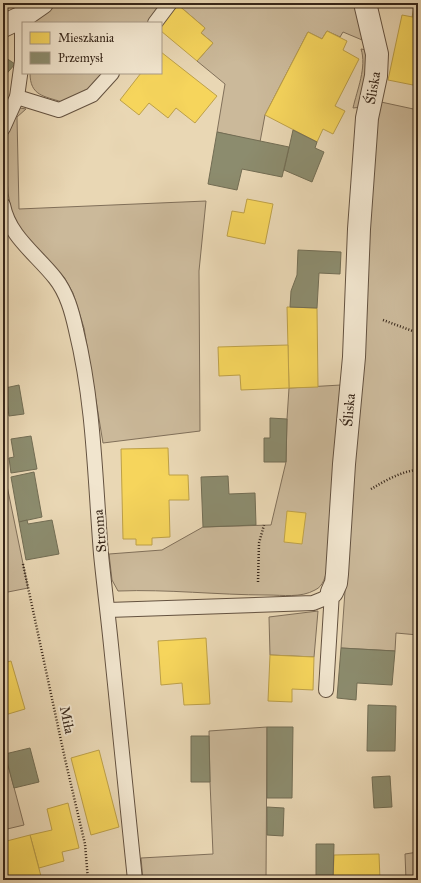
<svg xmlns="http://www.w3.org/2000/svg" width="421" height="883" font-family="'IM FELL Great Primer',serif">
<style>
.green{fill:#cbb99a;stroke:#81705a}
.homes{fill:#f6d55c;stroke:#bda048}
.industry{fill:#8c8c6e;stroke:#726d54}
.lines{fill:none;stroke-linecap:round;stroke-linejoin:round}
.lane-casing{stroke:#645240;stroke-width:16}
.street-casing{stroke:#645240;stroke-width:24}
.path{stroke:#372619;stroke-width:2.5;stroke-dasharray:1 2;stroke-linecap:butt}
.lane{stroke:#f1e5ce;stroke-width:14}
.street{stroke:#f1e5ce;stroke-width:22}
.labels{text-anchor:middle;dominant-baseline:central;stroke-width:4;stroke-linejoin:round;paint-order:stroke}
.street-label{font-size:14px;fill:#372619;stroke:#f1e5ce}
</style>
<rect width="100%" height="100%" fill="#e9d7b4"/>
<filter id="stains"><feTurbulence type="fractalNoise" baseFrequency=".005" numOctaves="4"/><feColorMatrix values="0 0 0 0 .2 0 0 0 0 .09 0 0 0 0 .02 0 0 0 .5 -.17"/></filter>
<radialGradient id="worn" r=".72"><stop offset=".6" stop-color="#630" stop-opacity="0"/><stop offset="1" stop-color="#630" stop-opacity=".3"/></radialGradient>
<!-- green -->
<g class="green">
<path d="M59,3H162L147,23H29L45,13Z"/>
<path d="M178,3H356L367,42L343,32L340,37L327,31L322,39L308,32L265,115L260,142L217,132L225,84L197,61L213,43L201,33L205,28L177,4Z"/>
<path d="M361,49L367,50L370,74L362,107L353,108C357,90 367,67 361,49Z"/>
<path d="M30,73H104L89,90L62,102C44,96 30,96 30,73Z"/>
<path d="M381,102L418,110V635L396,633L395,651L341,648L355,449L376,117Z"/>
<path d="M20,108L26,109L17,117L19,209L206,201L199,271L200,431L103,443L84,328L73,293L64,277L27,238L13,220L8,193L6,161L8,130Z"/>
<path d="M341,385L328,567C325,576 324,586 315,590C301,598 283,595 267,595C217,595 168,589 118,591L112,580L109,554L162,550L203,527L271,525L286,462L287,419L289,388Z"/>
<path d="M3,476H5L28,588L3,593Z"/>
<path d="M318,611L314,657L270,655L269,617Z"/>
<path d="M267,727L266,880H143L141,858L213,854L210,782L209,731Z"/>
<path d="M3,746L24,825L3,830Z"/>
<path d="M418,852V880H406L405,854Z"/>
</g>
<!-- homes -->
<g class="homes">
<path d="M415,3H418V18L412,17Z"/>
<path d="M177,4L205,28L201,33L213,43L197,61L161,31V24Z"/>
<path d="M402,15L418,18V86L388,80Z"/>
<path d="M327,31L347,41L343,50L359,59L335,106L345,111L333,134L323,129L317,142L265,115L308,32L322,39Z"/>
<path d="M161,52L217,96L195,123L176,108L168,118L149,103L139,115L120,100L141,73H161Z"/>
<path d="M247,199L273,204L265,244L227,236L232,211L244,213Z"/>
<path d="M287,307L317,308L318,387L289,388Z"/>
<path d="M288,345L289,388L241,390L240,375L219,376L218,347Z"/>
<path d="M168,448L169,475H188L189,500H169L170,537L152,538V545H136V539H123L121,449Z"/>
<path d="M287,511L306,513L302,544L284,542Z"/>
<path d="M206,638L210,704L184,705L182,683L161,685L158,641Z"/>
<path d="M270,655L314,657L313,690L292,689V702L268,701Z"/>
<path d="M11,661L25,709L5,715L3,708V663Z"/>
<path d="M99,750L119,827L91,835L71,758Z"/>
<path d="M68,803L79,848L62,852L64,861L39,868L30,835L52,830L47,809Z"/>
<path d="M30,835L42,880H3V842Z"/>
<path d="M379,854L380,880H333L334,855Z"/>
</g>
<!-- industry -->
<g class="industry">
<path d="M3,56L15,64L3,78Z"/>
<path d="M293,130L317,142L315,148L324,152L312,182L284,170Z"/>
<path d="M217,132L289,147L282,177L242,169L237,190L208,184Z"/>
<path d="M298,250L341,252L340,274L319,273L317,308L290,307L291,291L297,275Z"/>
<path d="M19,385L24,414L9,416L5,388Z"/>
<path d="M270,418L287,419L286,462H264V438H270Z"/>
<path d="M31,436L37,469L11,473L9,458L14,457L11,439Z"/>
<path d="M34,472L42,517L19,522L11,477Z"/>
<path d="M228,476L229,494L255,493L256,525L203,527L201,477Z"/>
<path d="M27,520L28,524L52,520L59,554L26,560L19,522Z"/>
<path d="M341,648L395,651L392,685L357,683L356,700L337,698Z"/>
<path d="M368,705L396,706L395,751H367Z"/>
<path d="M267,727H293L292,798H267Z"/>
<path d="M191,736H209L210,782H191Z"/>
<path d="M30,748L39,782L14,788L5,754Z"/>
<path d="M390,776L392,807L374,808L372,777Z"/>
<path d="M267,807L284,808L283,836L267,835Z"/>
<path d="M316,844H334L333,880H316Z"/>
</g>
<g class="lines">
<!-- lane casing -->
<g class="lane-casing">
<g id="lane">
<path d="M155,23L170,3"/>
<path d="M17,97L59,110L92,95L112,73"/>
<path d="M3,128L17,97L22,61V17"/>
<path d="M3,205C9,236 36,254 55,278C67,293 72,312 76,330C94,403 95,479 101,554C104,584 108,615 111,645C119,723 127,802 135,880"/>
<path d="M108,610L313,603L323,599L332,592"/>
<path d="M326,690L332,592"/>
</g>
</g>
<!-- street casing -->
<g class="street-casing">
<g id="street">
<path d="M3,26L22,17L42,3"/>
<path d="M332,592L336,583L337,574L344,464L354,357L359,229L367,118L376,76L377,54L365,3"/>
</g>
</g>
<!-- path -->
<g class="path">
<path d="M383,320L418,333"/>
<path d="M371,489C385,481 401,471 418,470"/>
<path d="M23,564L65,759L85,844L88,880"/>
<path d="M258,582L259,543L264,525"/>
</g>
<!-- lane -->
<use href="#lane" class="lane"/>
<!-- street -->
<use href="#street" class="street"/>
</g>
<g class="labels">
<!-- street labels -->
<g class="street-label">
<text transform="translate(373 88) rotate(-80)">Śliska</text>
<text transform="translate(349 410) rotate(-85)">Śliska</text>
<text transform="translate(100 531) rotate(-95)">Stroma</text>
<text transform="translate(67 720) rotate(78)">Miła</text>
</g>
</g>
<!-- margin -->
<rect width="421" height="883" fill="none" stroke="#e9d7b4" stroke-width="16"/>
<rect x="4" y="4" width="413" height="875" fill="none" stroke="#372619" stroke-width="2"/>
<rect x="8" y="8" width="405" height="867" fill="none" stroke="#372619"/>
<!-- legend -->
<rect x="22" y="22" width="140" height="52" fill="#f1e5ce" stroke="#a79986"/>
<rect x="30" y="32" width="20" height="12" fill="#f6d55c" stroke="#a79986"/>
<text x="58" y="42" font-size="12" fill="#372619">Mieszkania</text>
<rect x="30" y="52" width="20" height="12" fill="#8c8c6e" stroke="#a79986"/>
<text x="58" y="62" font-size="12" fill="#372619">Przemysł</text>
<rect width="100%" height="100%" filter="url(#stains)"/>
<rect width="100%" height="100%" fill="url(#worn)"/>
</svg>
